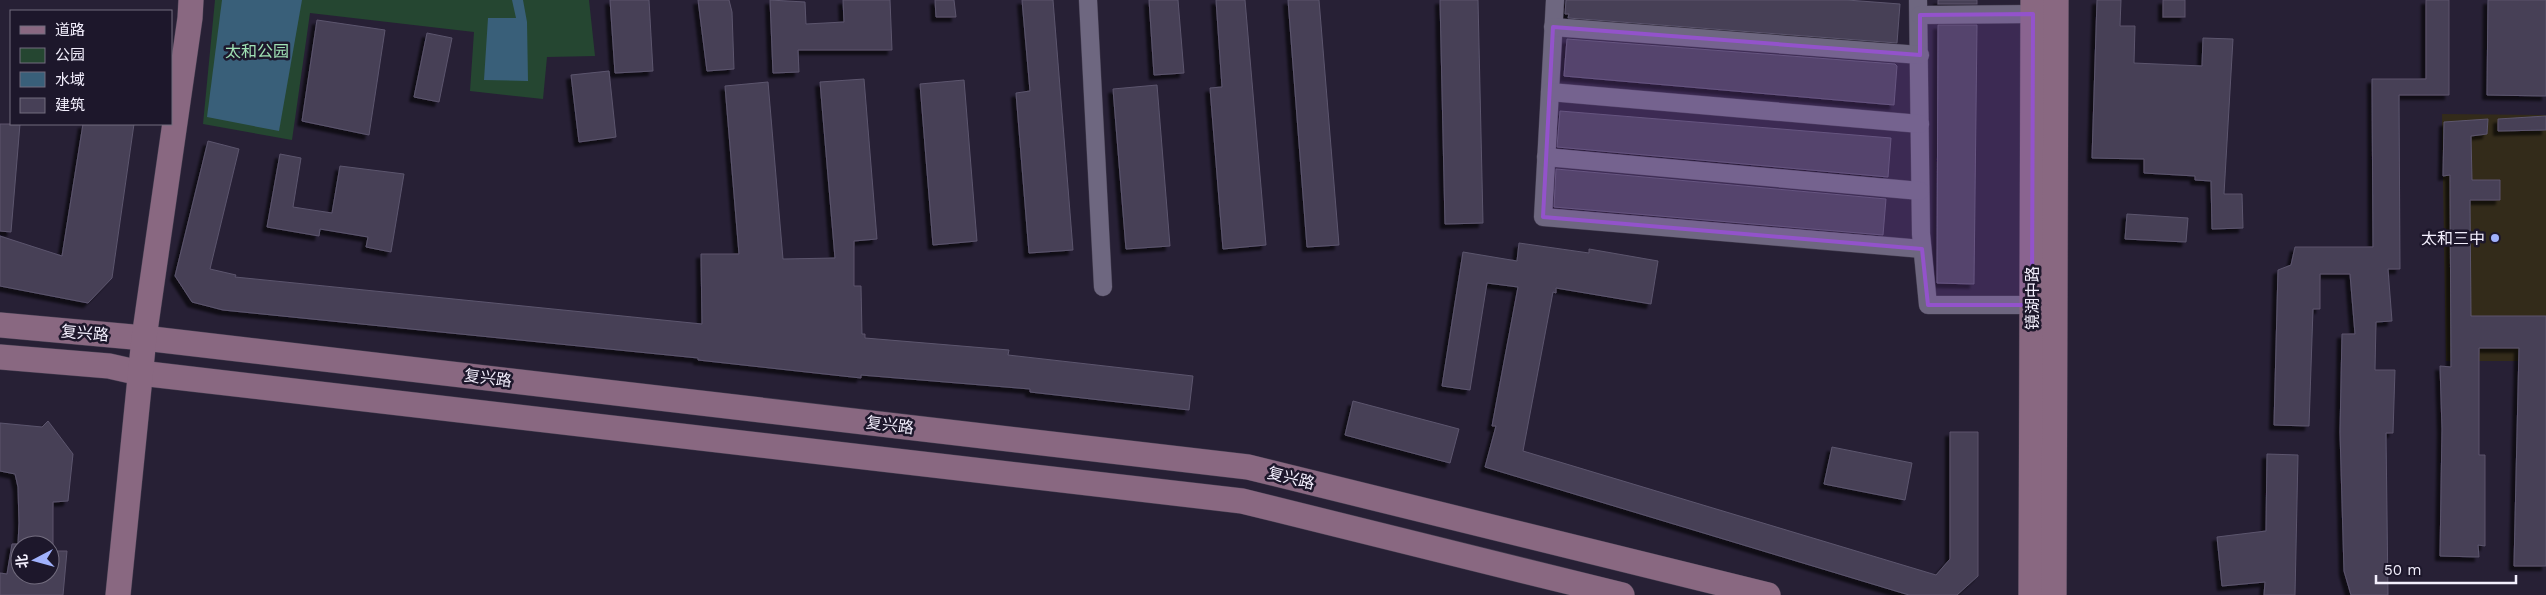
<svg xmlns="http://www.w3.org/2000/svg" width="2546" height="595" font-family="'Work Sans','Noto Sans SC',sans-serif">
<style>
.education{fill:#332b1a}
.green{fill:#254631}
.water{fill:#395f79}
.building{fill:#474057;stroke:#5c556d;filter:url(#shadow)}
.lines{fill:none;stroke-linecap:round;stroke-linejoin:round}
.street-casing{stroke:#423c4e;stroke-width:19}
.secondary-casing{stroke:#423c4e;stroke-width:26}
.street{stroke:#6e6780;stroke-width:18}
.secondary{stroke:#896881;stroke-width:25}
.marked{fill:#9353cb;fill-opacity:0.2;stroke:#9353cb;stroke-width:4;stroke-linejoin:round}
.poi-dot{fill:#a1b2fd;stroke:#1d172b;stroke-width:2}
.labels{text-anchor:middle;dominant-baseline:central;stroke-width:5;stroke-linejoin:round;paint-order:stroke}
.park-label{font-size:16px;fill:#9fe1b4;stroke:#1d172b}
.poi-label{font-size:16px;fill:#f3effd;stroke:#1d172b;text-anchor:end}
.street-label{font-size:16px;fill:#f3effd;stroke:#1d172b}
</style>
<defs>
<filter id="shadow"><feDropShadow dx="-4.5" dy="4.5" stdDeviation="1" flood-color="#0009"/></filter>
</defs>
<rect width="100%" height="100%" fill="#272035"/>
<!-- education -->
<path class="education" d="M2442,114L2546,115V361H2446Z"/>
<!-- green -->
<path class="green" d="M215,0H589L595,56L547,57L543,99L470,91L474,32L310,13L292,140L203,124Z"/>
<!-- water -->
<g class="water">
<path d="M222,0H302L279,131L207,117Z"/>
<path d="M512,0H523L527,22L528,81L484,80L488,18H516Z"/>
</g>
<!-- building -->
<g class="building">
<path d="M610,0H649L653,71L615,73Z"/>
<path d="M698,0H729L732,12L734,69L707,71Z"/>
<path d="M770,0L805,2L806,24L844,22L843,0H890L892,50H798L799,72L773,73Z"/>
<path d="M935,0H954L956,17H936Z"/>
<path d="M1022,0H1053L1073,250L1029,253L1016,93L1030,91Z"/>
<path d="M1149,0H1178L1184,73L1154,75Z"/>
<path d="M1216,0H1245L1266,245L1223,249L1210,88L1222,87Z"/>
<path d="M1288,0H1319L1339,245L1307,247Z"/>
<path d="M1440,0H1478L1483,223L1445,224Z"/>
<path d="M1566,0H1847L1900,4L1897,43L1568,18L1569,14H1565Z"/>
<rect x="1938" y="0" width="39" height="4"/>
<path d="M2097,0H2121L2120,26H2135L2134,63L2202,66L2203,38L2233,39L2224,194H2242L2243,228L2212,229L2211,181L2195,180V176L2144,173V159L2092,158Z"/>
<rect x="2163" y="0" width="22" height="17"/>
<path d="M2426,0H2449V95H2399L2400,269H2388L2392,321L2376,322L2375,370H2395L2393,433H2386L2388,595H2351L2344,571L2340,432L2342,334H2355L2350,274H2320V309H2313L2309,426L2274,425L2278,270L2291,265L2295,247H2373L2372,79H2426Z"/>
<path d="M2488,0H2546V96L2487,95Z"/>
<path d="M317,20L385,30L369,135L302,121Z"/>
<path d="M1938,25H1977L1974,284L1937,283Z"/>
<path d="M427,33L452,38L439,102L414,97Z"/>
<path d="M1567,39L1895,64L1897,66L1894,105L1564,76Z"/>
<path d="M609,71L616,137L579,142L571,75Z"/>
<path d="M864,79L877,239L854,241V286H861L862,334H865V338L1009,350L1008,355L1193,376L1189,410L1030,392V389L861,375V378L698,360V358L223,310L192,302L175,276L208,141L239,149L210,269L236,275L235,277L702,324L701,254H739L725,86L768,82L783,259L835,258L820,82Z"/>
<path d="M964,80L977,241L933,245L920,84Z"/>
<path d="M1157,85L1170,246L1126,249L1113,89Z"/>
<path d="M1560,111L1891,138L1888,177L1557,147Z"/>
<path d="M2546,116V130L2498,131V119Z"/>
<path d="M2488,119L2487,134L2471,136L2472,180H2500V200H2470L2471,316H2546V566H2514L2519,348H2479V455H2485V546L2478,545L2479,557L2440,556L2442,429L2440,366L2451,367L2450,175L2443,176L2444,122Z"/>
<path d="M0,124H20L11,232L0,231Z"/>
<path d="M83,124H134L112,278L88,303L0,286V236L62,256Z"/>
<path d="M280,154L301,158L293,207L332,213L340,166L404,174L391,252L366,247L368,237L320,229L319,236L267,227Z"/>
<path d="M1556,169L1886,199L1883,235L1554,207Z"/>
<path d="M2127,214L2188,218L2186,242L2125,239Z"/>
<path d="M1519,243L1589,253V249L1658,261L1651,304L1556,288V293L1553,292L1523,451L1936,575L1950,559V432H1978V576L1957,595H1909L1485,467L1496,426H1492L1518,287L1487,283L1470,390L1442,386L1463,252L1517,261Z"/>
<path d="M1353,401L1459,429L1450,463L1345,435Z"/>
<path d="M48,421L73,454L68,501L53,502V545H20V575H50V551H67L63,595H0V573L7,574L12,544H18L19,523L18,487L15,474L0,471V423L42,427Z"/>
<path d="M1832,447L1912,463L1905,500L1824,484Z"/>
<path d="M2267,454L2298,455L2295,595H2264L2265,582L2222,586L2217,537L2266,531Z"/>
</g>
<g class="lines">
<!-- street casing -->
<g class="street-casing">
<g id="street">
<path d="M1088,0L1103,287"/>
<path d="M1555,0L1543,217L1922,249"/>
<path d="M1918,0L1921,234L1928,305H2032"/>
<path d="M1920,15L2033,14"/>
<path d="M1553,27L1920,55"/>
<path d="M1550,92L1920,124"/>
<path d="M1546,157L1920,191"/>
</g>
</g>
<!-- secondary casing -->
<g class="secondary-casing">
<g id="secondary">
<path d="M0,325L144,338L1248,467L1768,595"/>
<path d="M0,357L109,366L140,373L1242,501L1622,595"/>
<path d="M118,595L144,338L190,18L191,0"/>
<path d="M2031,595L2033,0"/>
<path d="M2054,595L2056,0"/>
</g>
</g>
<!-- street -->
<use href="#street" class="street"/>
<!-- secondary -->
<use href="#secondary" class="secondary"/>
</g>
<!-- marked area -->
<path class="marked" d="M2033,14L2032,305H1928L1922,249L1543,217L1553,27L1920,55V15Z"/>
<!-- markers -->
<circle class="poi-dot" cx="2495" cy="238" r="5"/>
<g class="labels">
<!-- park labels -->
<g class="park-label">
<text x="257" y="51">太和公园</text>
</g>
<!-- poi labels -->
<g class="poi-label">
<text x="2485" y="238">太和三中</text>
</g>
<!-- street labels -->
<g class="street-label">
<text transform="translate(2032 298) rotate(-90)">镜湖中路</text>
<text transform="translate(85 333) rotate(5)">复兴路</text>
<text transform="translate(488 378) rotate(7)">复兴路</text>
<text transform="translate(890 425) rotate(7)">复兴路</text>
<text transform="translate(1291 478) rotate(14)">复兴路</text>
</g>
</g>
<!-- legend -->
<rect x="10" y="10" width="162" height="115" fill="#1d172b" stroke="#736d7f"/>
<rect x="20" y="26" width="25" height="8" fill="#896881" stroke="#736d7f"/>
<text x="55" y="35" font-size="15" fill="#f3effd">道路</text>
<rect x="20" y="48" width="25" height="15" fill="#254631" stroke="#736d7f"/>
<text x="55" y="60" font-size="15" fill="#f3effd">公园</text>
<rect x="20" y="72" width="25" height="15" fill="#395f79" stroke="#736d7f"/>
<text x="55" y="85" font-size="15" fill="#f3effd">水域</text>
<rect x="20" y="98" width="25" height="15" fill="#474057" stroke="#736d7f"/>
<text x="55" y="110" font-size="15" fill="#f3effd">建筑</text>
<!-- north arrow -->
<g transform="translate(35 560) rotate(264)"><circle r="24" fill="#1d172b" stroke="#736d7f"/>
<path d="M0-4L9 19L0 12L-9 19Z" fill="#a1b2fd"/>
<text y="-8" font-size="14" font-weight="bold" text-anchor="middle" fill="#f3effd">北</text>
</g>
<!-- scale -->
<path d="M2376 575v8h140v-8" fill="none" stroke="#f3effd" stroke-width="2.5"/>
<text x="2384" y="575" font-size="15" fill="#f3effd" stroke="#1d172b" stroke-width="4" paint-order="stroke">50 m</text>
</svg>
